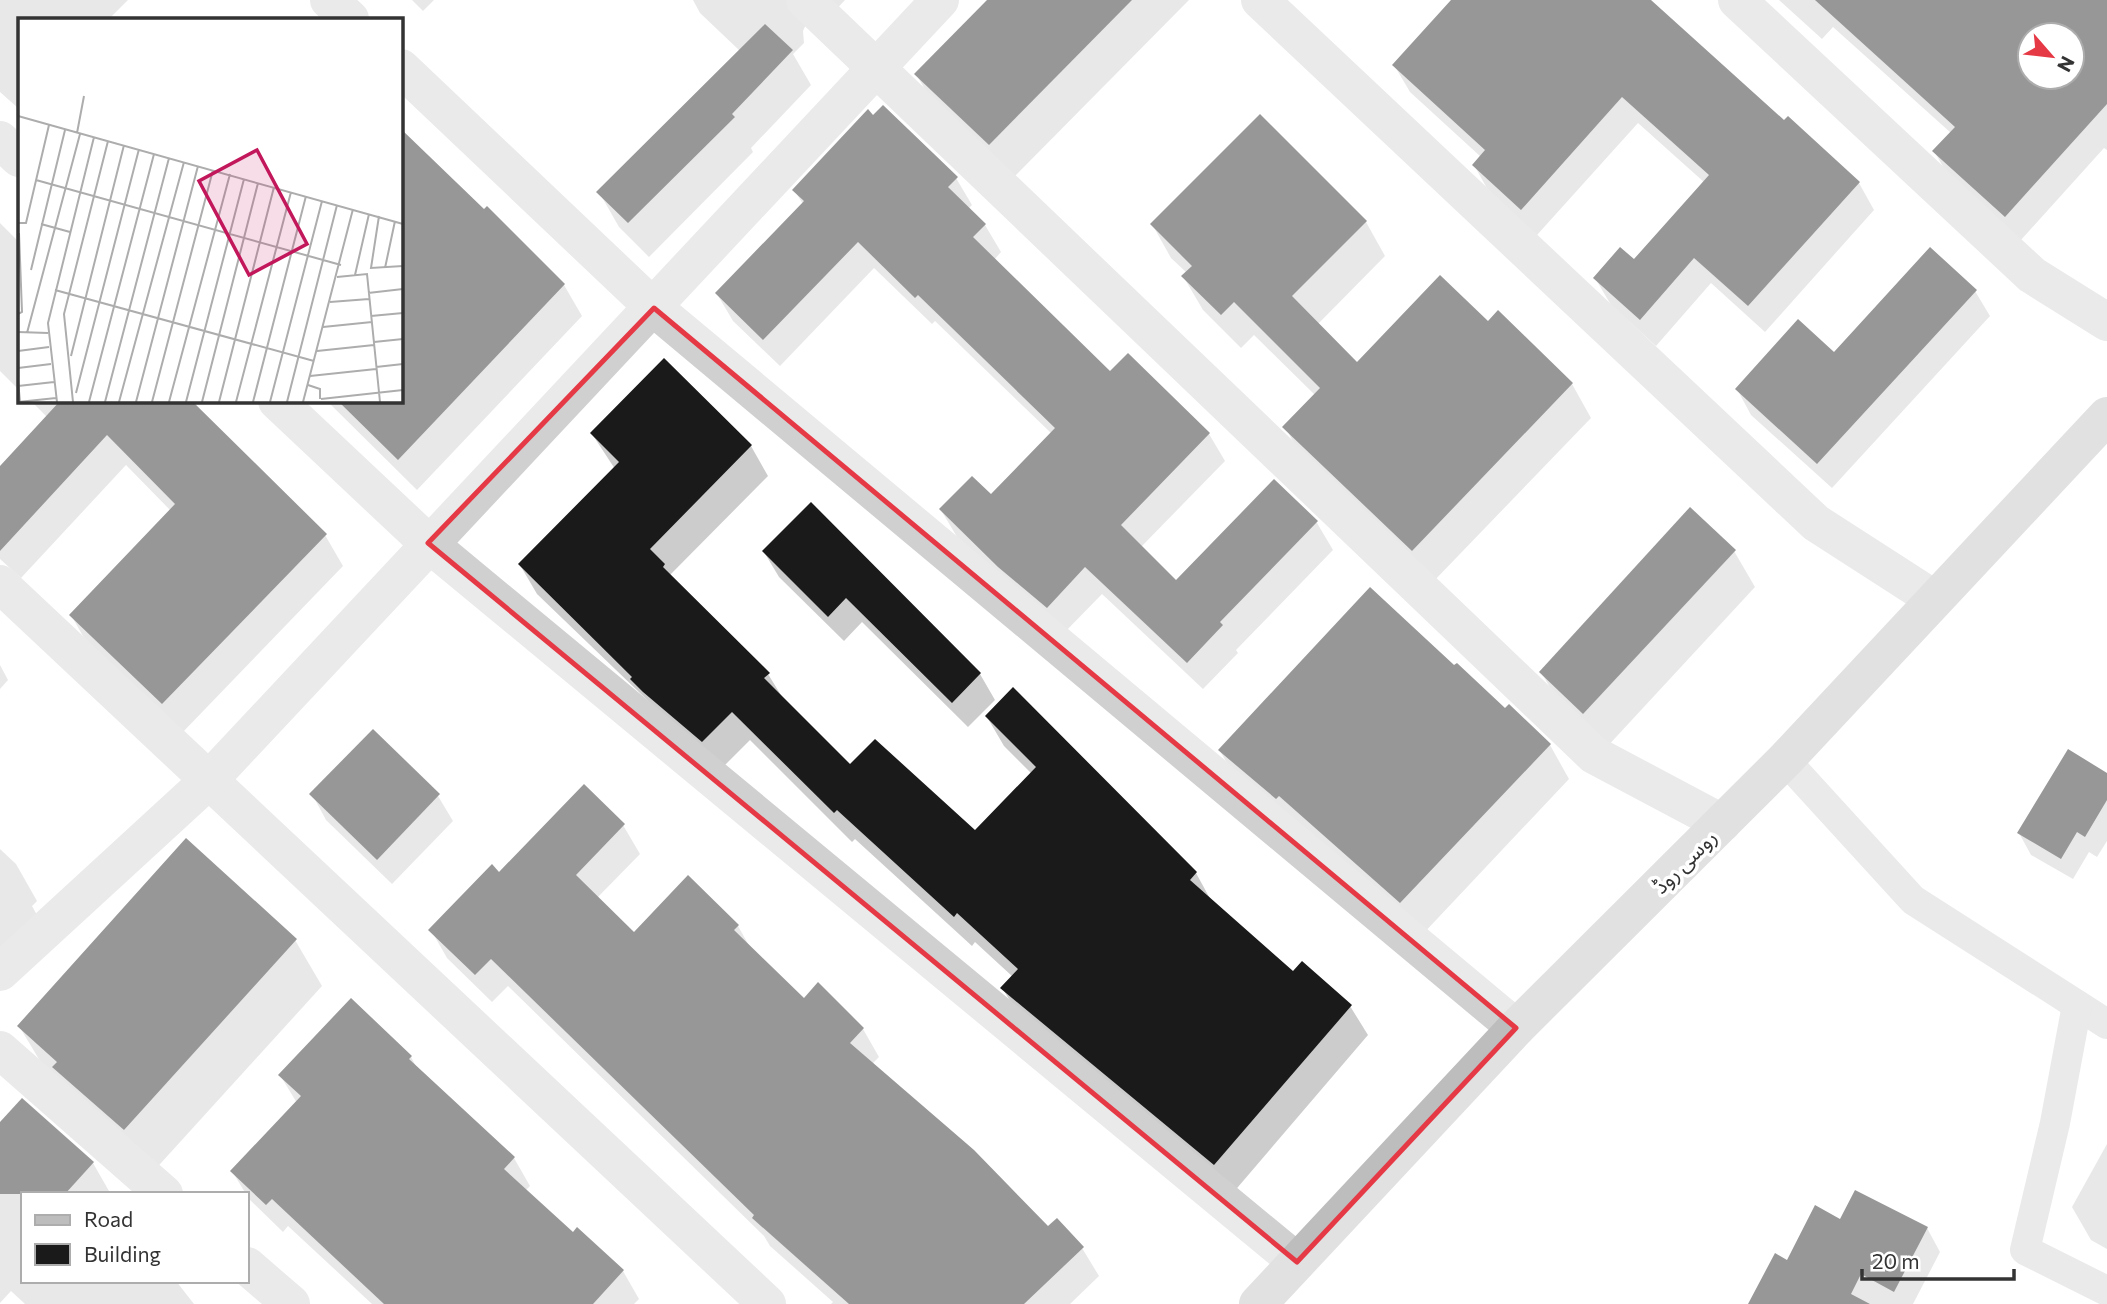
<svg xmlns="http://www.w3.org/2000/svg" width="2107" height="1304" font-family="Commissioner,'Noto Sans Arabic',sans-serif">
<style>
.shadow{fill:#0003;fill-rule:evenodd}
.building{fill:#1a1a1a;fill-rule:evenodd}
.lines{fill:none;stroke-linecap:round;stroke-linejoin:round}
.lane{stroke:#d0d0d0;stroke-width:30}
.street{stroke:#d0d0d0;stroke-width:38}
.secondary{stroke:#bdbdbd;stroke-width:38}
.marked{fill:none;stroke:#e63946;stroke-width:5;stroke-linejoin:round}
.labels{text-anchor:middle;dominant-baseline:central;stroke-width:7;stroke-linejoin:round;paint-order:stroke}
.street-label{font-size:21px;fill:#333;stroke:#fff}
.inset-road{fill:none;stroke:#adadad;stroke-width:2}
.view{fill:#c2185b;fill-opacity:0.15;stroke:#c2185b;stroke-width:3.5}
.inset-edge{fill:none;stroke:#333;stroke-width:3.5}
</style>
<rect width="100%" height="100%" fill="#fff"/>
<!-- shadow -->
<g class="shadow">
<path d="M0,0H128L109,19H19V109L0,92Z"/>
<path d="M412,0H434L423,11Z"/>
<path d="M693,0H845L832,14L808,20L803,31L804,43L793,54L811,85L751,148L753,152L649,257L619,227L599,192L740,51L700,13Z"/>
<path d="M989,0H1189L1010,181L937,110L916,74Z"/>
<path d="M1454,0H1650L1784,123L1859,183L1874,210L1765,332L1711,283L1656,346L1611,305L1595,278L1634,262L1705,183L1638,123L1537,235L1489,192L1474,165L1481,157L1410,92L1394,65Z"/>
<path d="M1779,0H2107V150L2104,148L2020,241L1949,177L1934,151L1951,133L1833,27L1822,39ZM2030,35H2072V77H2030Z"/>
<path d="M401,131L564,285L582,316L417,490L327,401H401Z"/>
<path d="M956,178L972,205L968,209L985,225L1001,252L994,260L1110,374L1209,434L1225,461L1141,547L1176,582L1274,481L1317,523L1333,550L1236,650L1238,653L1203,689L1102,594L1063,634L957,537L941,510L991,497L1052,434L935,321L932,324L874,268L780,366L733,321L717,294L803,204L794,190Z"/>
<path d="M1366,222L1385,256L1318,324L1357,364L1572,384L1591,418L1432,583L1304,461L1285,427L1315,395L1254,335L1241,348L1203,310L1183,276L1187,273L1171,258L1152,224Z"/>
<path d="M0,223L19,242V390L0,371Z"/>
<path d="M1975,291L1990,316L1832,488L1751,415L1737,389L1834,355Z"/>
<path d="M664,360L751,446L768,476L670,575L768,674L784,700L850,767L975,832L1032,774L1004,746L987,717L1013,690L1196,873L1213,904L1293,974L1350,1006L1368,1035L1232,1194L1020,1018L1003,989L1013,977L975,942L972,946L855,839L852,842L750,740L720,770L537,594L520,565L615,469L592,434Z"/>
<path d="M31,401H173L181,409L190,401L325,535L343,566L181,734L88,645L71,615L171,511L126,465L21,578L0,559V469L47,417Z"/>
<path d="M811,504L980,674L995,700L968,727L862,622L844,641L779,577L764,552Z"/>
<path d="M1734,551L1755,587L1605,749L1562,708L1541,672Z"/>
<path d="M1370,589L1505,711L1509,706L1550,745L1569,779L1421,936L1239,784L1220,751Z"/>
<path d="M0,665L8,680L0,689Z"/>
<path d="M2107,775V841L2097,857L2089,852L2073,879L2031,855L2019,833Z"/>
<path d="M312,794L438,796L453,821L392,884L326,820Z"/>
<path d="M623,825L640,854L597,898L634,934L738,926L751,949L804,1000L863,1029L879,1057L872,1064L1047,1229L1082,1248L1099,1276L1070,1304H831L833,1302L770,1246L764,1236L508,986L492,1002L447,958L431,930L499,874Z"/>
<path d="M0,849L16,864L37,901L32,906L37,915L0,954Z"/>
<path d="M295,940L322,986L151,1174L46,1071L19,1026Z"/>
<path d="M411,1057L417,1068L514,1158L530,1186L525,1191L573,1235L623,1271L639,1299L634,1304H372L288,1226L283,1232L249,1199L232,1171L297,1103L280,1075Z"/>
<path d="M0,1124L93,1163L109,1191L107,1194H23V1281H176L194,1304H25L11,1291L0,1303Z"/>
<path d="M2107,1144V1249L2091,1240L2072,1207Z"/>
<path d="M1841,1221L1927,1228L1940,1252L1913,1304H1750L1787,1262Z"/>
</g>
<!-- building -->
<g class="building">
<path d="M987,0H1132L989,145L914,74Z"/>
<path d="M1451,0H1651L1784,120L1788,116L1860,182L1748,306L1694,258L1640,320L1593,278L1620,247L1634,259L1709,175L1622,97L1521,210L1472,165L1485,150L1392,65Z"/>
<path d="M1815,0H2107V104L2005,217L1932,151L1955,127ZM2030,35H2072V77H2030Z"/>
<path d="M765,24L793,50L732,114L735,117L628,223L596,192Z"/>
<path d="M883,105L958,177L948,187L986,224L973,237L1110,371L1128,353L1210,433L1121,525L1176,580L1274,479L1318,521L1220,622L1223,625L1187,663L1085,567L1047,608L998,567L939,509L972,476L991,494L1055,428L918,295L915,298L858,242L763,340L715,293L804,201L792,190L868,109L873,115Z"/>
<path d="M1260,114L1367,221L1292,296L1357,362L1440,275L1488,321L1498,310L1573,383L1412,551L1282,427L1320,388L1234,302L1221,315L1181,276L1192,266L1150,224Z"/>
<path d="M401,129L484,209L487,206L565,284L398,460L338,401H401Z"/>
<path d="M1930,247L1977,290L1817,464L1735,389L1798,319L1834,352Z"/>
<path d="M664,358L752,445L650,549L665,564L663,567L770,673L764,678L850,764L875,739L975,830L1036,767L985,716L1013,687L1197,872L1190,880L1293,971L1302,961L1352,1005L1214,1165L1000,988L1018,969L957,913L954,917L837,810L834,813L732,712L702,742L643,692L630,679L632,677L518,564L619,462L590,433Z"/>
<path d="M60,401H192L327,534L162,704L69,615L175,504L107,435L0,551V466Z"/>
<path d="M811,502L981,673L952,703L846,598L828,617L762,551Z"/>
<path d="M1690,507L1736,550L1583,714L1539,672Z"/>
<path d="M1370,587L1454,665L1457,663L1505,708L1509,704L1551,744L1400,903L1279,796L1276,799L1218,750Z"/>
<path d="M373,729L440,794L377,860L309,794Z"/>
<path d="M2068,749L2107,773V800L2085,837L2077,832L2061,859L2017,833Z"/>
<path d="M584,784L625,824L576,875L634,932L688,875L739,925L734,930L804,998L818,982L864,1028L850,1043L974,1150L1048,1226L1057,1218L1084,1247L1024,1304H849L752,1218L754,1215L491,959L475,975L428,930L492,864L499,872Z"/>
<path d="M186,838L297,939L124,1130L52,1067L57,1062L17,1026Z"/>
<path d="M351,998L412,1056L409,1059L515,1157L504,1169L573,1232L577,1227L624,1270L593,1304H384L272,1199L266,1205L230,1171L301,1096L278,1075Z"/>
<path d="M22,1098L94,1162L65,1194H0V1122Z"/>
<path d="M1855,1190L1928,1227L1894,1292L1861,1274L1851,1294L1870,1304H1748L1775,1253L1787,1260L1815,1205L1840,1219Z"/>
</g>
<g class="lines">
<!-- lane -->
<g class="lane">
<path d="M1785,760L1913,900L2107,1024"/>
<path d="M2077,1005L2055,1123L2025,1250L2107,1291"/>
</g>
<!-- street -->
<g class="street">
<path d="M329,0L350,19"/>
<path d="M805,0L1594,755L1722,823"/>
<path d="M1260,0L1816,523L1934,599"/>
<path d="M1737,0L2032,275L2107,322"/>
<path d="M401,68L654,308L1516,1028"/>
<path d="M0,140L19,158"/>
<path d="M277,401L428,543L1297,1262"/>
<path d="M0,584L767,1304"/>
<path d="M0,972L208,781L940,0"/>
<path d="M0,1050L164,1194"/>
<path d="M247,1266L291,1304"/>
</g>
<!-- secondary -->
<path class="secondary" d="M1258,1304L1516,1028L1785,760L2107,416"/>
</g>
<!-- marked area -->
<path d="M0 0H2107V1304H0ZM654,308L1516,1028L1297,1262L428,543Z" fill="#fff" fill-opacity=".55" fill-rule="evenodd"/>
<path class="marked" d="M654,308L1516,1028L1297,1262L428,543Z"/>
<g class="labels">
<!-- street labels -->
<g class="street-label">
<text transform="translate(1684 861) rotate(-45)">روسی روڈ</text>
</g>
</g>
<!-- overview -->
<g transform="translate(18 18)">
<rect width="385" height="385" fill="#fff"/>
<path class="inset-road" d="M0,98L385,206M59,115L66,78M18,162L323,247M361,198L353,250L385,248M0,205H8L31,107M23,206L52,214M367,250L377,203M13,252L47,112M337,257L351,196M319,259L349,256L362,384M37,272L296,343M350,275L385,271M312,284L351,281M0,296L4,294L1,215M353,298L385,295M305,309L354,304M0,314L30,315M9,315L62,116M356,324L385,321M0,333L31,329M299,333L356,327M53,338L106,127M358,349L385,346M0,350L33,346M292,358L358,351M0,362L2,384M290,367L302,371V381M0,368L36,364M58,375L121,131M303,381L385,372M0,384L38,380M39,384L30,305L76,119M55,384L46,296L90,123M71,384L136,136M87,384L151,140M101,384L166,144M118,384L180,148M134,384L195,152M151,384L212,156M168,384L226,161M184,384L240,165M201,384L256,169M218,384L273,174M235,384L288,178M252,384L304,183M269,384L319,187M285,384L335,191"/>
<path class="view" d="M239,132L289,226L231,257L181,163Z"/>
<rect width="385" height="385" class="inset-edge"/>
</g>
<!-- legend -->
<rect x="21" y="1192" width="228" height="91" fill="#ffffff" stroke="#adadad" stroke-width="2"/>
<rect x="35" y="1215" width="35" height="10" fill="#bdbdbd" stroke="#adadad" stroke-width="2"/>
<text x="84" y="1227" font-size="21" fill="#333333">Road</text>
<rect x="35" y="1244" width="35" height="21" fill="#1a1a1a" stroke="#adadad" stroke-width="2"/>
<text x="84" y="1262" font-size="21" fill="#333333">Building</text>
<!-- north arrow -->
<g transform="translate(2051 56) rotate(118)"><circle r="33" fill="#ffffff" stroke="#adadad" stroke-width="2"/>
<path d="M0-5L12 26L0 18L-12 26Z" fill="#e63946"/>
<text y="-10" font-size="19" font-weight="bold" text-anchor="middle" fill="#333333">N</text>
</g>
<!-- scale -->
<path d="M1862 1269v10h152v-10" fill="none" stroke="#333333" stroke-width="3.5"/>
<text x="1872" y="1269" font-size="21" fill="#333333" stroke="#ffffff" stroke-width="5" paint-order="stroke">20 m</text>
</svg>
